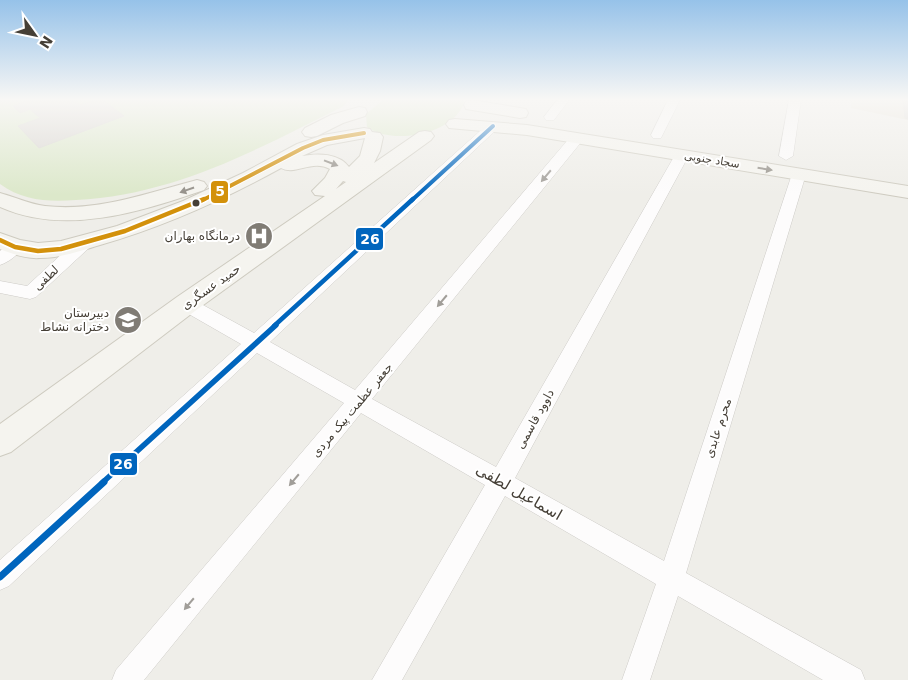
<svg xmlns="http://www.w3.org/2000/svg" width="908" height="680" font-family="'DejaVu Sans','Noto Sans Arabic',sans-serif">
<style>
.education{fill:#e6e1d5}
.green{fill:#dce8ca}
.building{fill:#d9d6d1;stroke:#d7d5cf}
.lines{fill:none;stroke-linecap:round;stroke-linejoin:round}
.minor-casing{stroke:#cdcbc7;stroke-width:1}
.secondary-casing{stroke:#cecbc0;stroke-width:2}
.minor{fill:#fdfcfc;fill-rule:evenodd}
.secondary{fill:#f5f4ef;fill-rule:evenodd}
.bus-1-far1-casing{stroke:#fff;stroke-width:6}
.bus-1-casing{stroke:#fff;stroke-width:8}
.bus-2-far3-casing{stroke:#fff;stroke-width:6}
.bus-2-far2-casing{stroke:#fff;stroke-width:8}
.bus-2-far1-casing{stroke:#fff;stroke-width:9}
.bus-2-casing{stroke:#fff;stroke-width:11}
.bus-1-far1{stroke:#d3910b;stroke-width:4}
.bus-1{stroke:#d3910b;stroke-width:4.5}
.bus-2-far3{stroke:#0065bd;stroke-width:4}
.bus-2-far2{stroke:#0065bd;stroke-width:4.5}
.bus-2-far1{stroke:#0065bd;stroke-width:5.5}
.bus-2{stroke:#0065bd;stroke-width:7}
.oneway{fill:#949089}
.oneway2{fill:#a19e99}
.bus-dot{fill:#453f36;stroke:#fff;stroke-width:2}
.labels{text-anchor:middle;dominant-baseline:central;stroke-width:4;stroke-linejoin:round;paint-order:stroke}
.far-street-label{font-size:11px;fill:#453f36;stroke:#fff}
.poi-label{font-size:12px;fill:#453f36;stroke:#fff;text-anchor:end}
.street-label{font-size:12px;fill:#453f36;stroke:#fff}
.near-street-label{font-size:15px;fill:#453f36;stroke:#fff}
.line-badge{stroke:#fff;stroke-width:2}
.badge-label{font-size:14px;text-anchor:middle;font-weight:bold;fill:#fff}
</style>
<rect width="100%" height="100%" fill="#efeee9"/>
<!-- education -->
<path class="education" d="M851,100H908V120L851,108Z"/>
<!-- green -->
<g class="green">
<path d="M0,100H348L344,106C258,149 175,195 76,200C49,202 23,201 0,184Z"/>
<path d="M383,100H463L464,103C453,134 393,146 367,127L366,114Z"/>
</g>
<!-- building -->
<g class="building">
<path d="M28,100H74L80,105L95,100H103L124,116L39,148L18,126L40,118L30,109L20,113L13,106Z"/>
<path d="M903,100H908V119L905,118Z"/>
</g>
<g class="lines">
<!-- minor casing -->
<g class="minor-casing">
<g id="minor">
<path d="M557,100H569L554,120H546L544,117Z"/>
<path d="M668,100H680L661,138H653L651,135Z"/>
<path d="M789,100H801L793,156L786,160L779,156Z"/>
<path d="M493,122L499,126L497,129L270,342L355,390L572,135H582L583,138L582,141L372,399L496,467L675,155L682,151L687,152L689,155L515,478L664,561L792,174L799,170L804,171L806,174L686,573L861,670L865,680H823L678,596L650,680H622L656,584L505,496L402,680H372L485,485L361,413L144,680H112L116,670L344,403L257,353L9,586L0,590V560L241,344L180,309L177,304L180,299L186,297L192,299L254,333L489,123Z"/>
<path d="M84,238L90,239L92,243L90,247L36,297L30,299L0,293V281L27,286L78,239Z"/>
<path d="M15,242L21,243L23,247C18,255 9,262 0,265V251L9,243Z"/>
</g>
</g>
<!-- secondary casing -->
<g class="secondary-casing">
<g id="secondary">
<path d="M472,100L526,109L528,113L526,117L520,118L466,109L464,105L466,101Z"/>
<path d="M359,107L365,108L367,112L365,116L343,123L317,136L311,137L305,136L302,132L305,128L331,115Z"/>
<path d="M455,119L527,125L908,186V198L527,135L449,128L446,124L449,120Z"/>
<path d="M364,128L370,129L372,132L380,133L383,137L380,151L374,163L419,132L425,131L431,132L434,136L431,140L195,311L11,452L0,456V424L177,297L325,196L315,195L312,191L325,178L330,169C312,159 295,176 281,168C223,200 163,227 100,245C80,251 61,258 40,258C27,259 12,254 0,249V233L20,240L38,243L61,241L117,226L183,201L243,173L297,144L323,135ZM365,138L360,156L349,167C339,153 318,153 302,156L327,145ZM343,181L346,182L336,189Z"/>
<path d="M197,180L204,182L207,186L204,190C140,212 65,236 0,207V193C15,197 29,204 45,206C98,212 147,193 197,180Z"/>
</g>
</g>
<!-- minor -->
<use href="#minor" class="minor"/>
<!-- secondary -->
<use href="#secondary" class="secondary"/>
<!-- bus-1-far1 casing -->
<g class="bus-1-far1-casing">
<path id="bus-1-far1" d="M201,201L303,148L323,140L364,133"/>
</g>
<!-- bus-1 casing -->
<g class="bus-1-casing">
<path id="bus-1" d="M0,240L15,247L38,251L61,249L125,231L204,199"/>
</g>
<!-- bus-2-far3 casing -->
<g class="bus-2-far3-casing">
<path id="bus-2-far3" d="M411,201L493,126"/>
</g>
<!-- bus-2-far2 casing -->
<g class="bus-2-far2-casing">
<path id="bus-2-far2" d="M274,326L413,199"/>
</g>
<!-- bus-2-far1 casing -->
<g class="bus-2-far1-casing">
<path id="bus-2-far1" d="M102,483L276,325"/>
</g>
<!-- bus-2 casing -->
<g class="bus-2-casing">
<path id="bus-2" d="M0,577L104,482"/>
</g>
<!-- bus-1-far1 -->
<use href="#bus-1-far1" class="bus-1-far1"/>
<!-- bus-1 -->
<use href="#bus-1" class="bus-1"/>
<!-- bus-2-far3 -->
<use href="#bus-2-far3" class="bus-2-far3"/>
<!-- bus-2-far2 -->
<use href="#bus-2-far2" class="bus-2-far2"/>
<!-- bus-2-far1 -->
<use href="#bus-2-far1" class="bus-2-far1"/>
<!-- bus-2 -->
<use href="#bus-2" class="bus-2"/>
</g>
<!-- one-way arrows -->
<defs><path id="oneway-solid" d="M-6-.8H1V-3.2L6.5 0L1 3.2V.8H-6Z" transform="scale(1.25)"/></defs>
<g class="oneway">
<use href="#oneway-solid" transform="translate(331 163) rotate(21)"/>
<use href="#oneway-solid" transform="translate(765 169) rotate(9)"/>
<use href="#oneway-solid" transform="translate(187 190) rotate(161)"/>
</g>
<g class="oneway2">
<use href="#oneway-solid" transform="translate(546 176) rotate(130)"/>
<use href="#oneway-solid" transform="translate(442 301) rotate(130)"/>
<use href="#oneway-solid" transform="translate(294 480) rotate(130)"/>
<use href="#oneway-solid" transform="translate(189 604) rotate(130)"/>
</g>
<!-- sky -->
<linearGradient id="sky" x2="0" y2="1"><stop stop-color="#96c2e9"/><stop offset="0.51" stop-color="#f8f7f5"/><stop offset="1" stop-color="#f8f7f5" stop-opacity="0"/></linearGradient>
<rect width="908" height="195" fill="url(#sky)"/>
<!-- icons -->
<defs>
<g id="hospital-disc" transform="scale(1.4375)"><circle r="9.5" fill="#807c75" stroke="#fff"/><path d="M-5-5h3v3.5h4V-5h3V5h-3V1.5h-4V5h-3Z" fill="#fff"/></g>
<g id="school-disc" transform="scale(1.4375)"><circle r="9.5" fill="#807c75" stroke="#fff"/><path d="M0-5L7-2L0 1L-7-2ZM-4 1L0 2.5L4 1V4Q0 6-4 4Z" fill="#fff"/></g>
</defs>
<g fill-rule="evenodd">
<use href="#hospital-disc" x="259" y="236"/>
<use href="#school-disc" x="128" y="320"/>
</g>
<!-- markers -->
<circle class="bus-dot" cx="196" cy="203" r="4.5"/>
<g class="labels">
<!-- far-street labels -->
<g class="far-street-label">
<text transform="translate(712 160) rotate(9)">سجاد جنوبی</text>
</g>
<!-- poi labels -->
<g class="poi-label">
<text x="240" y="236">درمانگاه بهاران</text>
<text x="109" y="313">دبیرستان<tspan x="109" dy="14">دخترانه نشاط</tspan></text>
</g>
<!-- street labels -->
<g class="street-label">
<text transform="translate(46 278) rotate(-43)">لطفی</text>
<text transform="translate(211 287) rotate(-35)">حمید عسگری</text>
<text transform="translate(352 410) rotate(-50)">جعفر عظمت پیک مردی</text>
<text transform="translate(535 419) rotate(-61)">داوود قاسمی</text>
<text transform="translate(718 428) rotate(-72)">محرم عابدی</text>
</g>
<!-- near-street labels -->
<g class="near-street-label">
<text transform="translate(519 492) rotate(30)">اسماعیل لطفی</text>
</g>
</g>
<g class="line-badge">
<rect x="210" y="180" width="19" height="24" rx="5" fill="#d3910b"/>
<rect x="355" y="227" width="29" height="24" rx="5" fill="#0065bd"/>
<rect x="109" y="452" width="29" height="24" rx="5" fill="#0065bd"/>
</g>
<g class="badge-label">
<text x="220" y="196">5</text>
<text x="370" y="244">26</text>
<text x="123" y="469">26</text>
</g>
<!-- north arrow -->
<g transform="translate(35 35) rotate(123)" stroke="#ffffff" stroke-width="4" paint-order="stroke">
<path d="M0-4L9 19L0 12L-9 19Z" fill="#453f36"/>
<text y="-8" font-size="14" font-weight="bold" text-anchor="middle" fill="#453f36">N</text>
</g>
</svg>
